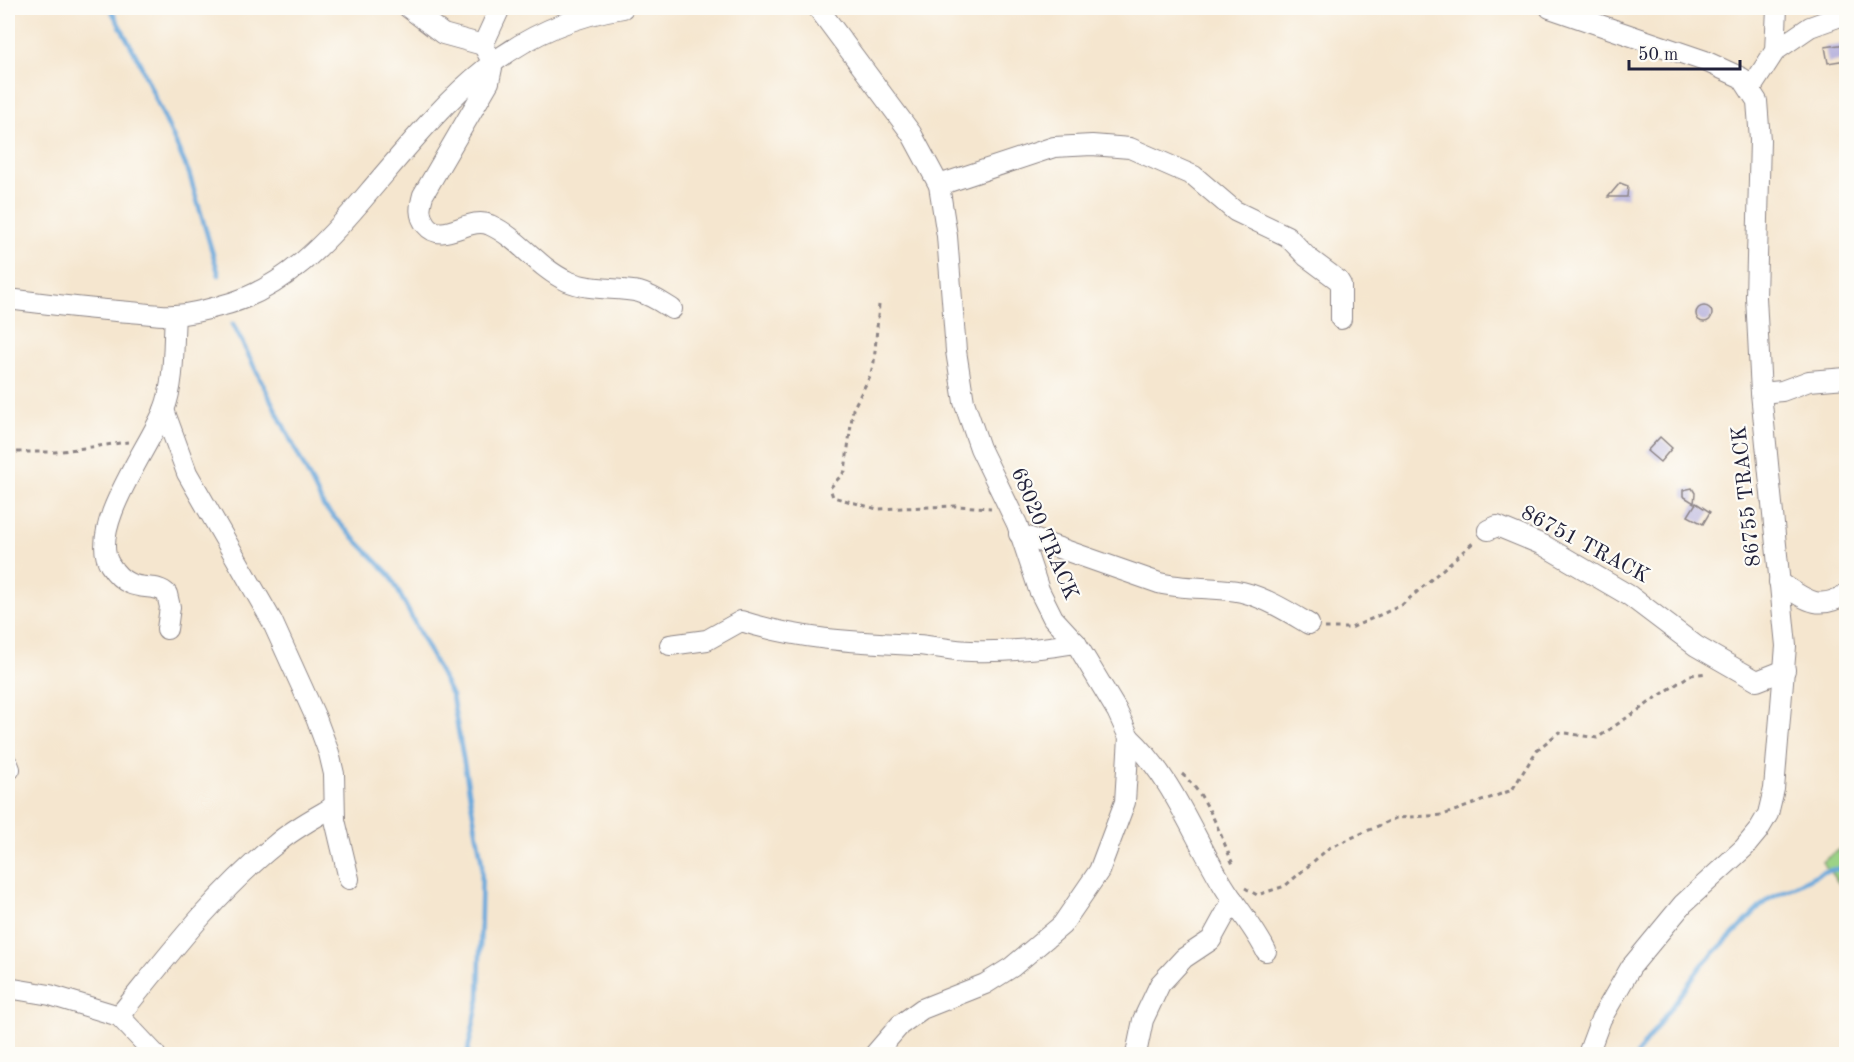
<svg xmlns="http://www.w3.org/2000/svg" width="1854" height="1062" font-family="'Old Standard TT',serif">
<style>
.green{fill:#9cd386;stroke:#5f7a60;stroke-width:1.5}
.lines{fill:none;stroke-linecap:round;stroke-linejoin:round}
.stream{stroke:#69a8db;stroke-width:4.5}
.building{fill:#b8b3dd}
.minor-casing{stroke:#8c8485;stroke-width:22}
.path{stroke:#8c8485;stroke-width:3;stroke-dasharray:4.5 4.5;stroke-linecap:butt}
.minor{stroke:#fff;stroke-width:20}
.labels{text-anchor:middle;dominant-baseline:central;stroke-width:4.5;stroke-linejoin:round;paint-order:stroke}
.street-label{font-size:21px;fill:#22223b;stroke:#fdfcf7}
</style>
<rect width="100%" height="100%" fill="#fdfcf7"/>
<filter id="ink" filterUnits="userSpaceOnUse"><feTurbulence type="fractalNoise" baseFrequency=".0167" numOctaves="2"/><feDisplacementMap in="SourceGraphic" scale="12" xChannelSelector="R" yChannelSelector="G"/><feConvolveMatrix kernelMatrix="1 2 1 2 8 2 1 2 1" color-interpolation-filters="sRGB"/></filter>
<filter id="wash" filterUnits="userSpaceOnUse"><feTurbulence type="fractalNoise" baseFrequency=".008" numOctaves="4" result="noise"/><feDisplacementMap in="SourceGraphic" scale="24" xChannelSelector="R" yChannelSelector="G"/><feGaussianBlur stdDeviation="1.35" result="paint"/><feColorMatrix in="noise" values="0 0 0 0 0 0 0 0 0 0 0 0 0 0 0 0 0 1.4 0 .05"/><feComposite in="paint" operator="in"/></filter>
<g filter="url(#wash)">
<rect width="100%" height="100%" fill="#f5e6cf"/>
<!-- green -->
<path class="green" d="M1846,844V892L1822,862Z"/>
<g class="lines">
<!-- stream -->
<g class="stream">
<path d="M110,8L138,59L189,173L219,275"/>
<path d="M233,324L324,507L390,575L452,696L482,863L479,999L467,1054"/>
<path d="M1637,1054L1702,965L1767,900L1822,872L1846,867"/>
</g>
</g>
<g id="blocks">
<!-- building -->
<g class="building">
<path d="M1846,44V60L1828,63L1825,47Z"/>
<path d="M1620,183L1628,186L1627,197H1608Z"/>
<circle cx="1704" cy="314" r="8"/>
<path d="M1660,437L1672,448L1660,462L1647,451Z"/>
<path d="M1692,488L1695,493L1694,503L1683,496V490Z"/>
<path d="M1696,503L1710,512L1703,524L1688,516Z"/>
</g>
</g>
</g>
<g filter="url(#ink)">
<use href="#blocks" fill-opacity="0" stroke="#8c8485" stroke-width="1.5"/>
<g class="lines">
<!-- minor casing -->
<g class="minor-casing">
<g id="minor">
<path d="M409,8L443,34L483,45"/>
<path d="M500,8L483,45L493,63L489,82L423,195C420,206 418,215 426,225C443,246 469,215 490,225C519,238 538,268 567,281C590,291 616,287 639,292C651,295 661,302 672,309"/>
<path d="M818,8L911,133L939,185L947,236L956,351L964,402L980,448L1017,524L1039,590L1053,618L1076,643L1117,711L1129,737L1125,802L1099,871L1062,925L1012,967L985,984L922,1009L900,1025L875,1054"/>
<path d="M1550,8L1705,61L1742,78L1757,101L1760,140L1756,297L1761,393L1786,646L1774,789L1768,814L1758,831L1744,848L1683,904L1631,967L1601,1019L1588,1054"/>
<path d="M1775,51L1810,27L1846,14"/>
<path d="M1751,88L1775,51L1777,8"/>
<path d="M939,185L1054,147L1092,145L1130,148L1194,176L1235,211L1287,236L1307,257L1338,280L1341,285V319"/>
<path d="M8,299C48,304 89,309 130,312C144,313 160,316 175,315C190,314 206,310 220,306C283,291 329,240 369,192C444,104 502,27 623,8"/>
<path d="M1761,393L1782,391L1809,381L1846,378"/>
<path d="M164,410L187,473L272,621L316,718L329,753L334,774L335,820L349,879"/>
<path d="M1488,530L1497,526L1543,545L1630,596L1696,646L1757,681L1785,670"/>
<path d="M1019,534L1159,583C1186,590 1214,586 1242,592C1266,598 1287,611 1309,624"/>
<path d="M1779,582C1805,599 1818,612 1846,594"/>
<path d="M167,629L170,607L167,594C154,580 131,598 110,565C87,529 150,446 164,410C175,382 173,345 175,315"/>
<path d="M670,645L707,640L741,621C800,640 855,642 917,645C935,646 953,651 971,651C1006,652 1041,649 1076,643"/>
<path d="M1129,737C1173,778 1192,834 1223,885C1237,908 1254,927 1266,951"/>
<path d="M8,764L10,769"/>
<path d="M8,988L50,995L119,1016L155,1054"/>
<path d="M119,1016C167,957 216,892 276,844C293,829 314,818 333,807"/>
<path d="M1136,1054L1143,1020L1160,984L1184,958L1211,940L1233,900"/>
</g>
</g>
<!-- path -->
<g class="path">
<path d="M879,305L874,362L870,376L853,409L845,471L830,488L833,497L877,509L955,506L991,508"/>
<path d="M8,452H55L128,442"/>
<path d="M1325,628H1351L1402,605L1475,541"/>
<path d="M1182,774C1208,796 1221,836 1234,867"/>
<path d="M1245,888L1257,895L1285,886L1329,848L1396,818L1443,815L1512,790L1537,750L1559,732L1597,738L1690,675L1707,673"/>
</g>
<!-- minor -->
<use href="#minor" class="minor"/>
</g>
</g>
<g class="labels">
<!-- street labels -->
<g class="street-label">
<text transform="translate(1747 496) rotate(-96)">86755 TRACK</text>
<text transform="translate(1044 534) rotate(67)">68020 TRACK</text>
<text transform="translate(1585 545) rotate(28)">86751 TRACK</text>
</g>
</g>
<!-- margin -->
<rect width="1854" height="1062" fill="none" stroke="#fdfcf7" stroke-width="30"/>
<!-- scale -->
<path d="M1629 60v9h111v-9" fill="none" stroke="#22223b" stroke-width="3"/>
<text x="1638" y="60" font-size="18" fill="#22223b" stroke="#fdfcf7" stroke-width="4.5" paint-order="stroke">50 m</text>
</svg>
